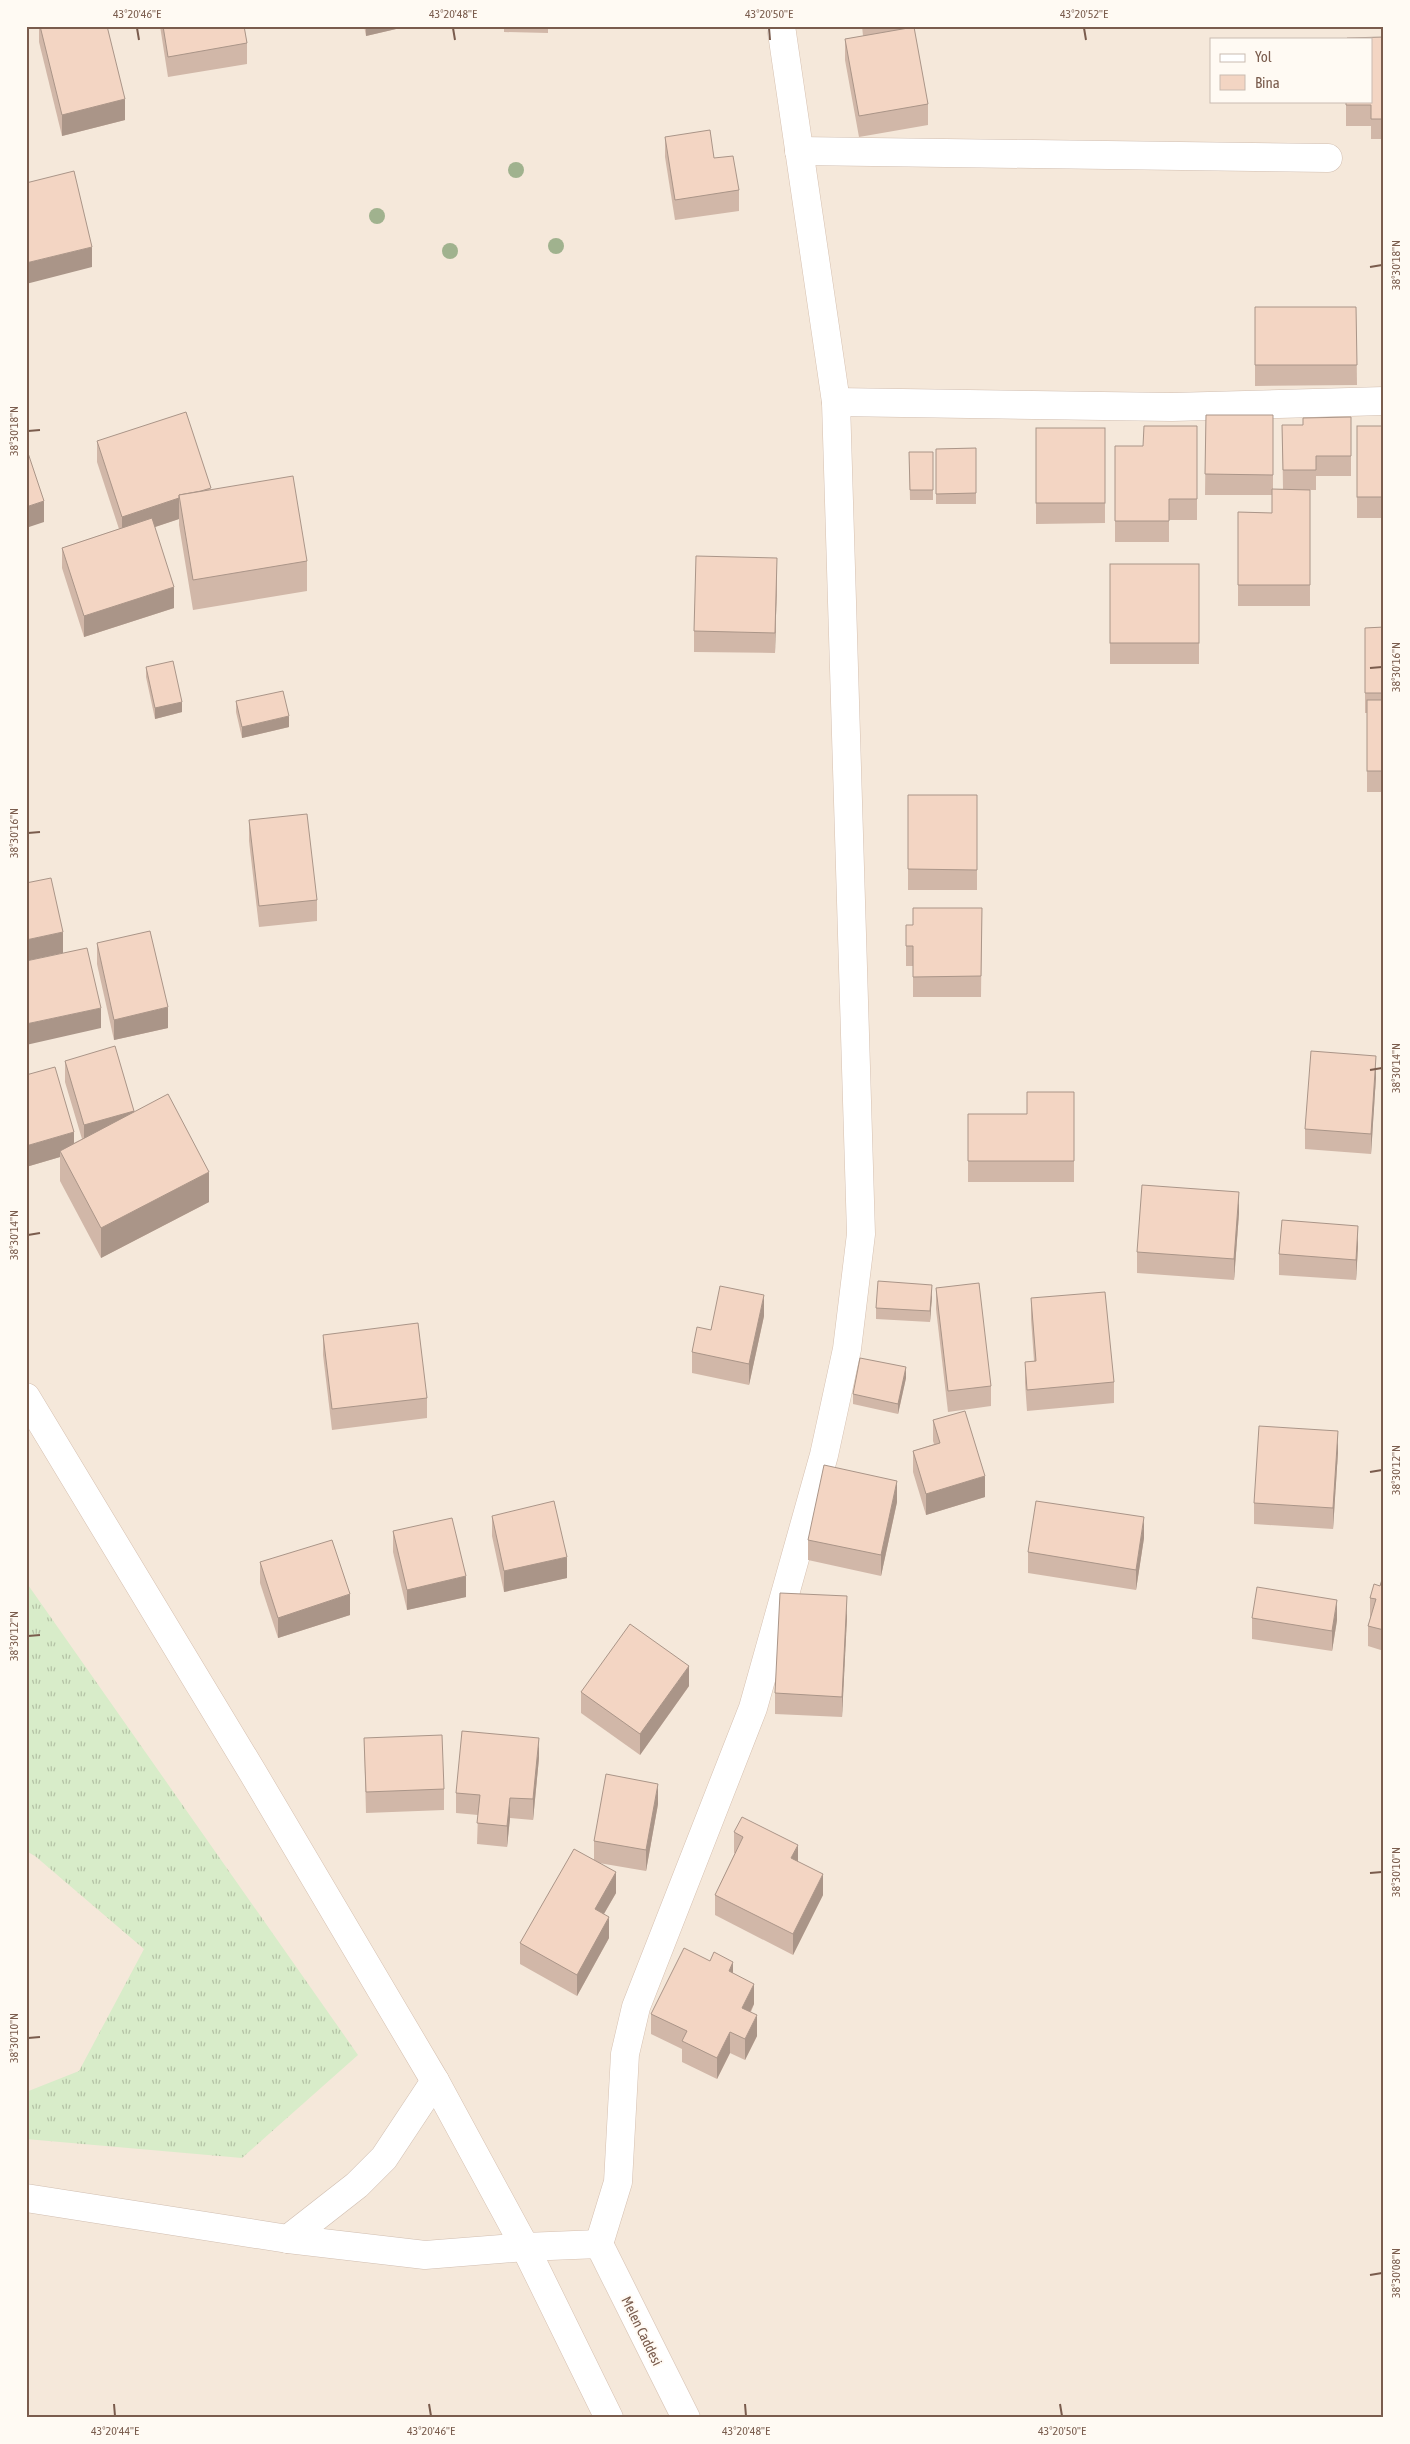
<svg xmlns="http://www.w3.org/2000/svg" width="1410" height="2444" font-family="'Asap Condensed',sans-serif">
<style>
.residential{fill:#f5e8da;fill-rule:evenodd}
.grass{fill:url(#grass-tufts)}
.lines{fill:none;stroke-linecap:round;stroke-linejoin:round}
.street-casing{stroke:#d1beb0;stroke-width:29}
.secondary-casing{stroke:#d6c0b0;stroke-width:29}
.street{stroke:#fff;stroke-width:28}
.secondary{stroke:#fff;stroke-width:28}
.tree{fill:#a0b28e}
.wall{fill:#d1b7a8}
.shaded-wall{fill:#aa9588}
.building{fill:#f3d5c3;stroke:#aa9588}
.ticks{fill:none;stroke:#7a5c4d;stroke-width:2}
.labels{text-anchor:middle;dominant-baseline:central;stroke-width:4;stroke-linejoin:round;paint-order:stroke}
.street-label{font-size:14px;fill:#7a5c4d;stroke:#fffaf3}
.neatline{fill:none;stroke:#7a5c4d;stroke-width:2}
.ticks-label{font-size:12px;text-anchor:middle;fill:#7a5c4d}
</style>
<defs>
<pattern id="grass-tufts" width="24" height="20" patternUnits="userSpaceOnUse" patternTransform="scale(1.25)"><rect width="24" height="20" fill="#d8ecc9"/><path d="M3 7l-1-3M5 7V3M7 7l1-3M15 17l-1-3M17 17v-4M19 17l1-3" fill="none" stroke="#b4c2a5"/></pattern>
</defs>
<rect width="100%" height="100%" fill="#fdf6ec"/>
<!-- residential -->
<path class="residential" d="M26,26H1384V2418H26ZM1211,39H1371V101H1211Z"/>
<!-- grass -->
<path class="grass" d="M26,1582L358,2055L242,2158L26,2139V2092L79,2071L144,1949L35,1856L26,1851Z"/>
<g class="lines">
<!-- street casing -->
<g class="street-casing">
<g id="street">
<path d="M799,151L1328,158"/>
<path d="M836,402L1172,407L1384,401"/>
<path d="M26,2198L288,2239L425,2255L525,2247"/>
<path d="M288,2239L357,2185L384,2158L435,2081"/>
</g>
</g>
<!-- secondary casing -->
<g class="secondary-casing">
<g id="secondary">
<path d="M26,1397L253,1773L435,2081L525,2247L609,2418"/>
<path d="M599,2244L618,2182L625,2054L636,2007L753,1708L824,1455L847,1349L861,1234L836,402L781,26"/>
<path d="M599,2244L686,2418"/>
<path d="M525,2247L599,2244"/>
</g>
</g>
<!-- street -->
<use href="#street" class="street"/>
<!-- secondary -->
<use href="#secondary" class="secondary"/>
</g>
<!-- trees -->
<g class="tree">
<circle cx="516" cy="170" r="8"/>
<circle cx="377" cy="216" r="8"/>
<circle cx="556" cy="246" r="8"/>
<circle cx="450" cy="251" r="8"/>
</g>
<!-- wall -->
<g class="wall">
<path d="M39,26H107L125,120L62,136L39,42Z"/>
<path d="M160,26H244L247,43V64L168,77Z"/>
<path d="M364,26H409L366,36Z"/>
<path d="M504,26H548V33L504,32Z"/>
<path d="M862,26H903V29L928,104V125L859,137L845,60V39L863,36Z"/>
<path d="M1384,37V139H1371V126H1346V101Z"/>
<path d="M665,137L714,158L739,190V211L675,220L665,157Z"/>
<path d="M1255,307H1356L1357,385L1255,386Z"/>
<path d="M1206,415H1273V489H1283L1282,425H1303L1351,417V476H1316V490H1310V606H1238V512L1272,513V495H1205Z"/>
<path d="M1197,426V520H1169V542H1115V446H1143Z"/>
<rect x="1357" y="426" width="27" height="92"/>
<path d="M1036,428H1105V523L1036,524Z"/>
<path d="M97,441L211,490L307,561V591L193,610L179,525V519L155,527L174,608L84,637L62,568V548L119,529L97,462Z"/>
<path d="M976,448V504H936V449Z"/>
<path d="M909,452H933V500H910Z"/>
<rect x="1110" y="564" width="89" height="100"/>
<path d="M777,579L775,653L694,652V631Z"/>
<path d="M1384,627V792H1367V713H1365V628Z"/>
<path d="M146,667L182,712L155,719L146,677Z"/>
<path d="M236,701L289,727L242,738L236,712Z"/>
<rect x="908" y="795" width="69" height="95"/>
<path d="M249,820L317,900V921L259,927L249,841Z"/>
<path d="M982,908L981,997H913V966H906V925H913Z"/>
<path d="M97,943L168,1028L114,1040L97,964Z"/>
<path d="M65,1061L134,1112L209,1202L101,1258L60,1181V1157L26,1167L82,1139L65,1082Z"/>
<path d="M1376,1077L1371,1154L1305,1149V1129Z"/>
<path d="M1074,1092V1182H968V1114H1027Z"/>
<path d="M1239,1213L1234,1280L1137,1273V1252Z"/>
<path d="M1358,1246L1356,1280L1279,1275V1254Z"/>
<path d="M936,1288L991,1386V1406L948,1412L936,1309Z"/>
<path d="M932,1296L930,1322L876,1319V1308Z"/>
<path d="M1031,1298L1114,1382V1403L1027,1411L1025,1383V1362L1034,1361L1031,1319Z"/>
<path d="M764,1316L749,1385L692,1373V1352L711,1330Z"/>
<path d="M323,1335L427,1398V1418L332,1430L323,1355Z"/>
<path d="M906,1378L898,1414L853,1404V1394Z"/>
<path d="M933,1420L985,1497L926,1515L913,1472V1451L934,1444L933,1441Z"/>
<path d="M1338,1452L1333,1529L1254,1524V1503Z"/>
<path d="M897,1502L881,1576L808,1560V1540Z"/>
<path d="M492,1516L567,1578L504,1592L492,1536Z"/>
<path d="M393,1531L466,1597L407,1610L393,1552Z"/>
<path d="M1144,1538L1136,1590L1028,1573V1552Z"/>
<path d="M260,1562L350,1615L278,1638L260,1583Z"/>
<path d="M1384,1573V1651L1368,1646V1626L1370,1619V1598L1380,1586Z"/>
<path d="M847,1617L842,1717L775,1714V1693Z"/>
<path d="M1252,1618L1337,1620L1332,1651L1252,1639Z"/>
<path d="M689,1686L640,1755L581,1713V1692Z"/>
<path d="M364,1738L444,1789V1810L366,1813Z"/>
<path d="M539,1758L533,1820L510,1818L507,1847L477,1844L478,1815L456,1813V1793Z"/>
<path d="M658,1804L646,1871L599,1863L616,1893L604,1914L609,1938L577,1996L520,1964V1943L594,1860V1841Z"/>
<path d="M734,1832L798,1862L823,1895L793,1955L715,1915V1895L735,1853H734Z"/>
<path d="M733,1973L754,2004L751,2012L757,2036L745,2060L730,2053L717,2079L682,2062V2049L651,2034V2014Z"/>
</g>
<!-- shaded-wall -->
<g class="shaded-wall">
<path d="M366,26H409L366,36Z"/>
<path d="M125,99V120L62,136V115Z"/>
<path d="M92,247V267L26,284V263Z"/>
<path d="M179,498V519L122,538V517Z"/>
<path d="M44,501V522L26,528V507Z"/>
<path d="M777,558V579L775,653V633Z"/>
<path d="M174,587V608L84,637V616Z"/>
<path d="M182,702V712L155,719V708Z"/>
<path d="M289,716V727L242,738V727Z"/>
<path d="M63,932V953L26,961V940Z"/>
<path d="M168,1007V1028L114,1040V1020Z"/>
<path d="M101,1008V1028L26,1045V1024Z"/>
<path d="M1376,1056V1077L1371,1154V1134Z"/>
<path d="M134,1111V1131L84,1145V1125Z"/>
<path d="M74,1132V1153L60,1151V1157L26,1167V1146Z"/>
<path d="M209,1172V1202L101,1258V1228Z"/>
<path d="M1239,1192V1213L1234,1280V1259Z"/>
<path d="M1358,1226V1246L1356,1280V1260Z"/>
<path d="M932,1285V1296L930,1322V1311Z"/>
<path d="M764,1295V1316L749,1385V1364Z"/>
<path d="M906,1367V1378L898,1414V1404Z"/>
<path d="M1338,1431V1452L1333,1529V1508Z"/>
<path d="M985,1476V1497L926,1515V1494Z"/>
<path d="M897,1481V1502L881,1576V1555Z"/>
<path d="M1144,1517V1538L1136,1590V1570Z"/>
<path d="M567,1557V1578L504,1592V1571Z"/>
<path d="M466,1576V1597L407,1610V1590Z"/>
<path d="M350,1594V1615L278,1638V1618Z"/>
<path d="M847,1596V1617L842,1717V1697Z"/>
<path d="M1337,1600V1620L1332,1651V1631Z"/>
<path d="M689,1666V1686L640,1755V1734Z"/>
<path d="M539,1738V1758L533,1820V1799Z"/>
<path d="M658,1784V1804L646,1871V1850Z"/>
<path d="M510,1798V1818L507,1847V1826Z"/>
<path d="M798,1845V1865L791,1858Z"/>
<path d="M616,1872V1893L595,1929V1909Z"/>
<path d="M823,1874V1895L793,1955V1934Z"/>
<path d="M609,1917V1938L577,1996V1975Z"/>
<path d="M733,1962V1983L729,1971Z"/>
<path d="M754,1984V2004L742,2028V2008Z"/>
<path d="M757,2015V2036L745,2060V2039Z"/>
<path d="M730,2032V2053L717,2079V2058Z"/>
</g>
<!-- building -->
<g class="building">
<path d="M40,26H107L125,99L62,115Z"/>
<path d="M163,26H244L247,43L168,57Z"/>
<path d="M914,27L928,104L859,116L845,39Z"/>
<path d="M1384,37V119H1371V105H1346V101H1371V39H1347V38Z"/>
<path d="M710,130L714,158L733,156L739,190L675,200L665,137Z"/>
<path d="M74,171L92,247L26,263V183Z"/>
<path d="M1255,307H1356L1357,365H1255Z"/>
<path d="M186,412L211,488L201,491L179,495V498L122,517L97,441Z"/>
<path d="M1206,415H1273V475L1205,474Z"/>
<path d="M1351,417V456H1316V470H1283L1282,425H1303V418Z"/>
<path d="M1144,426H1197V499H1169V521H1115V446H1143Z"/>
<rect x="1357" y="426" width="27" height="71"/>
<rect x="1036" y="428" width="69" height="75"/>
<path d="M26,447L44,501L26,507Z"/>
<path d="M976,448V493L936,494V449Z"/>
<path d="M909,452H933V490H910Z"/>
<path d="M293,476L307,561L193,580L179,495Z"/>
<path d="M1272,489L1310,490V585H1238V512L1272,513Z"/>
<path d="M152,518L174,587L84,616L62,548Z"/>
<path d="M696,556L777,558L775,633L694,631Z"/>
<rect x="1110" y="564" width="89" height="79"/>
<path d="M1384,627V693H1365V628Z"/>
<path d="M173,661L182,702L155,708L146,667Z"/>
<path d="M283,691L289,716L242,727L236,701Z"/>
<rect x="1367" y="700" width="17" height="71"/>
<path d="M908,795H977V870L908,869Z"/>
<path d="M307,814L317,900L259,906L249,820Z"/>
<path d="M51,878L63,932L26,940V883Z"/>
<path d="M913,908H982L981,976L913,977V946H906V925H913Z"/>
<path d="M150,931L168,1007L114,1020L97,943Z"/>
<path d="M87,948L101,1008L26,1024V961Z"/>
<path d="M115,1046L134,1111L84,1125L65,1061Z"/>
<path d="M1311,1051L1376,1056L1371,1134L1305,1129Z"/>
<path d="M55,1067L74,1132L26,1146V1075Z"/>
<path d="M1027,1092H1074V1161H968V1114H1027Z"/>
<path d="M168,1094L209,1172L101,1228L60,1151Z"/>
<path d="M1142,1185L1239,1192L1234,1259L1137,1252Z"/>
<path d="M1282,1220L1358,1226L1356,1260L1279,1254Z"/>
<path d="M878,1281L932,1285L930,1311L876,1308Z"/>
<path d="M979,1283L991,1386L948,1391L936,1288Z"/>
<path d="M720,1286L764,1295L749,1364L692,1352L697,1327L711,1330Z"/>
<path d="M1105,1292L1114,1382L1027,1390L1025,1362L1036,1361L1031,1298Z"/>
<path d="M418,1323L427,1398L332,1409L323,1335Z"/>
<path d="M860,1358L906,1367L898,1404L853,1394Z"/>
<path d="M965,1411L985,1476L926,1494L913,1451L940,1443L933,1420Z"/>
<path d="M1259,1426L1338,1431L1333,1508L1254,1503Z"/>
<path d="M824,1465L897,1481L881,1555L808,1540Z"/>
<path d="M554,1501L567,1557L504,1571L492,1516Z"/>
<path d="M1036,1501L1144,1517L1136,1570L1028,1552Z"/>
<path d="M452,1518L466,1576L407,1590L393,1531Z"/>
<path d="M332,1540L350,1594L278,1618L260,1562Z"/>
<path d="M1384,1573V1630L1368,1626L1376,1599L1370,1598L1374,1584L1380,1586Z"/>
<path d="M1257,1587L1337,1600L1332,1631L1252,1618Z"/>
<path d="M780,1593L847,1596L842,1697L775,1693Z"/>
<path d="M630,1624L689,1666L640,1734L581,1692Z"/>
<path d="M462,1731L539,1738L533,1799L510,1798L507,1826L477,1823L480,1795L456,1793Z"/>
<path d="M442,1735L444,1789L366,1792L364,1738Z"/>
<path d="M606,1774L658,1784L646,1850L594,1841Z"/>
<path d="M742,1817L798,1845L791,1858L823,1874L793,1934L715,1895L743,1837L734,1832Z"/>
<path d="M574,1849L616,1872L595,1909L609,1917L577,1975L520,1943Z"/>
<path d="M684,1948L710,1961L714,1952L733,1962L729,1971L754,1984L742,2008L757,2015L745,2039L730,2032L717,2058L682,2041L687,2031L651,2014Z"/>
</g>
<!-- ticks -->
<path class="ticks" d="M137,28L139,40M453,28L455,40M769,28L770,40M1084,28L1086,40M1370,267L1382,265M28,431L40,430M1370,668L1382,667M28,833L40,832M1370,1070L1382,1068M28,1235L40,1233M1370,1472L1382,1470M28,1636L40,1635M1370,1873L1382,1872M28,2038L40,2037M1370,2275L1382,2273M114,2404L115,2416M429,2404L431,2416M745,2404L746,2416M1060,2404L1062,2416"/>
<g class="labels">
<!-- street labels -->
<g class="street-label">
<text transform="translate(642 2331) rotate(64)">Melen Caddesi</text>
</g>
</g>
<!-- border -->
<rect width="1410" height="2444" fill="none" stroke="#fffaf3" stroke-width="55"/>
<!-- legend -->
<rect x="1210" y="38" width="162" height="65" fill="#fffaf3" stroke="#cabbb1"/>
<rect x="1220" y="54" width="25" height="8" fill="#ffffff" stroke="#cabbb1"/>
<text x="1255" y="62" font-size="15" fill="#7a5c4d">Yol</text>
<rect x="1220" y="75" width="25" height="15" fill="#f3d5c3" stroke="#cabbb1"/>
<text x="1255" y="88" font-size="15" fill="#7a5c4d">Bina</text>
<rect x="28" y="28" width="1354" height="2388" class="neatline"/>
<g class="ticks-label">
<text x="137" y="18">43°20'46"E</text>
<text x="453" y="18">43°20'48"E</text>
<text x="769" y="18">43°20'50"E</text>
<text x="1084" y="18">43°20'52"E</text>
<text transform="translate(1396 265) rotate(-90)" y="4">38°30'18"N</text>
<text transform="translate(14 431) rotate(-90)" y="4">38°30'18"N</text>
<text transform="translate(1396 667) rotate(-90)" y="4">38°30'16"N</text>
<text transform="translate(14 833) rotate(-90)" y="4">38°30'16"N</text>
<text transform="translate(1396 1068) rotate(-90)" y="4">38°30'14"N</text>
<text transform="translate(14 1235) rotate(-90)" y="4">38°30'14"N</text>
<text transform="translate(1396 1470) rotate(-90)" y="4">38°30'12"N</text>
<text transform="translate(14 1636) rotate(-90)" y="4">38°30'12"N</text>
<text transform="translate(1396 1872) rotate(-90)" y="4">38°30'10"N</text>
<text transform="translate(14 2038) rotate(-90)" y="4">38°30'10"N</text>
<text transform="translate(1396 2273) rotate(-90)" y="4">38°30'08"N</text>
<text x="115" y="2435">43°20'44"E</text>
<text x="431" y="2435">43°20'46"E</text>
<text x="746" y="2435">43°20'48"E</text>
<text x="1062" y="2435">43°20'50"E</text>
</g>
</svg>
